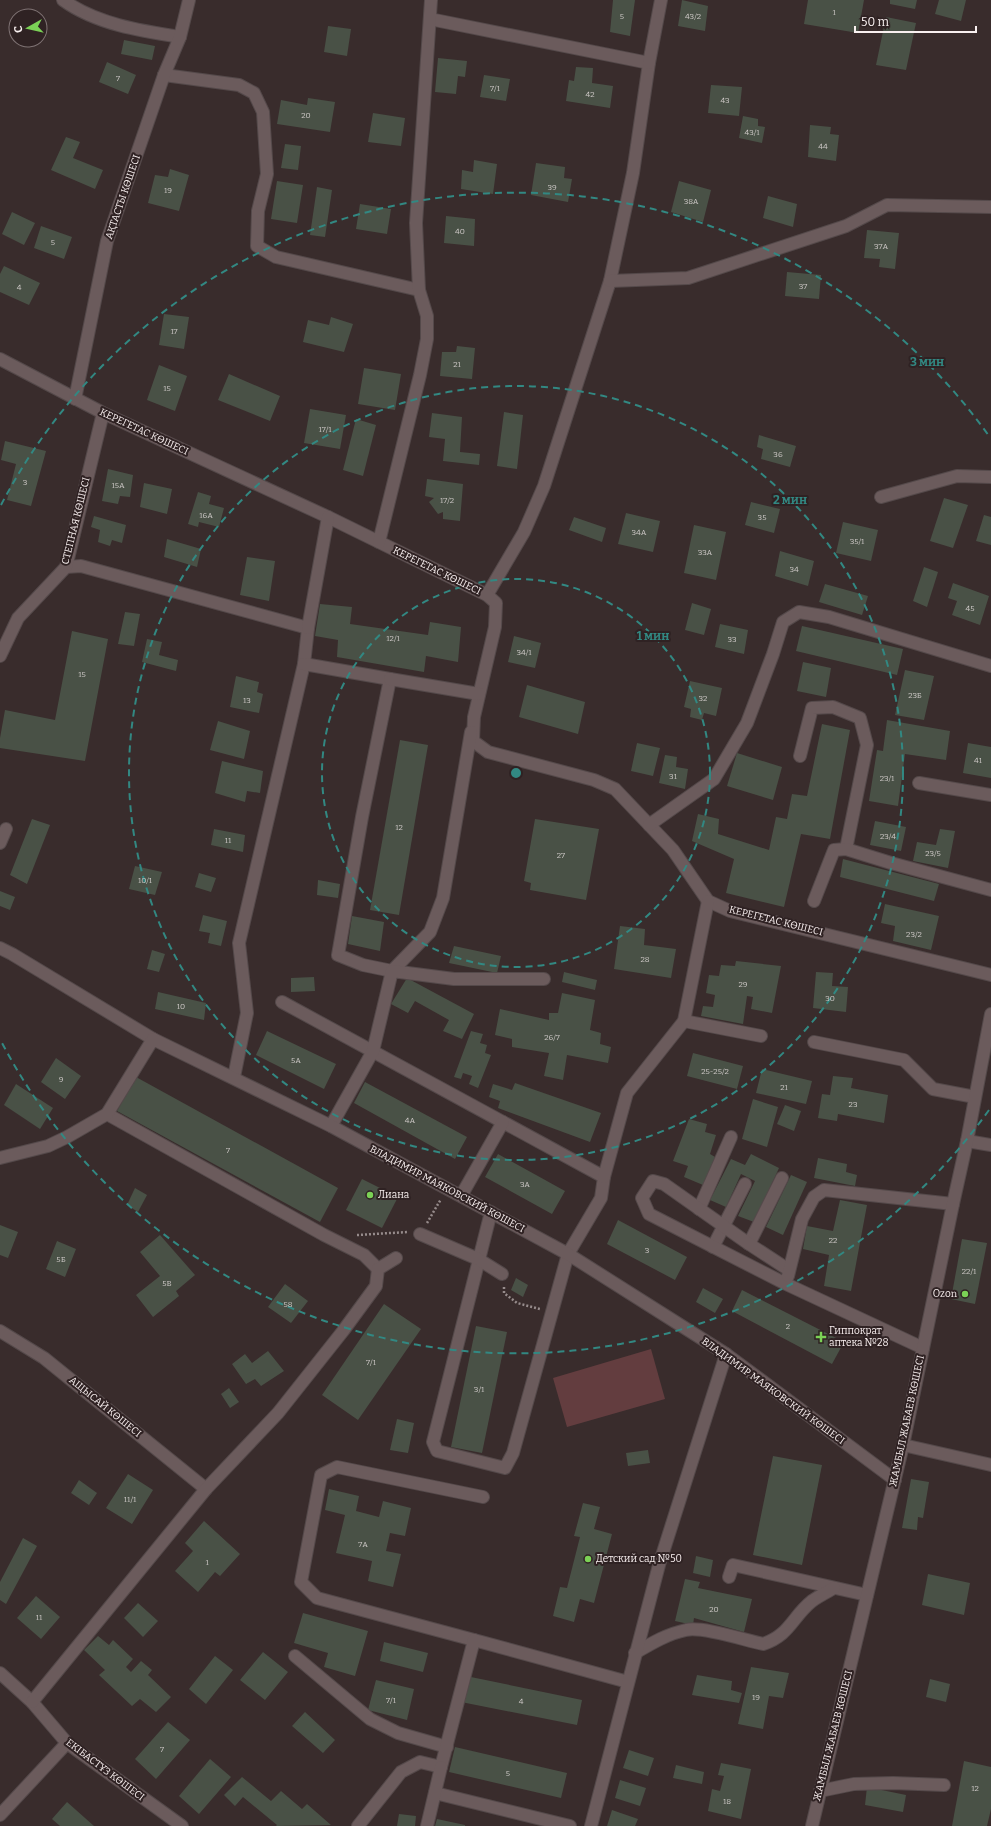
<svg xmlns="http://www.w3.org/2000/svg" width="991" height="1826" font-family="Bitter,serif">
<style>
.green{fill:#633d3f}
.building{fill:#495146}
.lines{fill:none;stroke-linecap:round;stroke-linejoin:round}
.minor-casing{stroke:#54494a;stroke-width:14}
.path{stroke:#978c8c;stroke-width:2.5;stroke-dasharray:2 2;stroke-linecap:butt}
.minor{stroke:#6b5b5c;stroke-width:12}
.ring{fill:none;stroke:#328882;stroke-width:2;stroke-dasharray:7 5}
.poi-dot{fill:#7bd156;stroke:#2f2223;stroke-width:1.5}
.labels{text-anchor:middle;dominant-baseline:central;stroke-width:4;stroke-linejoin:round;paint-order:stroke}
.number-label{font-size:8px;fill:#cdc8c6}
.street-label{font-size:10px;fill:#f9f0f0;stroke:#2f2223}
.poi-label{font-size:10px;fill:#f9f0f0;stroke:#2f2223;text-anchor:start}
.centre{fill:#328882;stroke:#2f2223;stroke-width:2}
.ring-label{font-size:12px;text-anchor:middle;font-weight:bold;fill:#328882;stroke:#2f2223;stroke-width:4;stroke-linejoin:round;paint-order:stroke}
</style>
<rect width="100%" height="100%" fill="#392c2c"/>
<!-- green -->
<path class="green" d="M651,1349L665,1399L567,1427L553,1378Z"/>
<!-- building -->
<g class="building">
<path d="M613,0H635L630,36L610,32Z"/>
<path d="M682,0L708,6L705,31L678,26Z"/>
<path d="M808,0H864L858,33L804,24Z"/>
<path d="M890,0H917L915,9L890,4Z"/>
<path d="M939,0H966L961,21L935,14Z"/>
<path d="M886,17L916,23L906,70L876,65Z"/>
<path d="M328,26L351,29L347,56L324,52Z"/>
<path d="M124,40L155,46L152,60L121,54Z"/>
<path d="M438,58L467,61L465,77L458,76L456,94L435,92Z"/>
<path d="M107,62L136,75L128,94L99,82Z"/>
<path d="M576,67L593,68L592,83L613,86L610,108L566,101L569,80L574,81Z"/>
<path d="M484,75L510,79L506,101L480,97Z"/>
<path d="M711,85L742,87L739,116L708,113Z"/>
<path d="M308,98L335,102L330,132L277,124L281,100L307,105Z"/>
<path d="M373,113L405,118L401,146L368,142Z"/>
<path d="M743,116L758,119V126L765,127L762,143L739,138Z"/>
<path d="M810,125L831,127L830,134L839,135L836,161L808,157Z"/>
<path d="M66,137L80,142L73,158L103,170L95,189L51,170Z"/>
<path d="M285,144L301,146L298,170L281,168Z"/>
<path d="M474,160L497,164L493,194L461,189L462,170L473,172Z"/>
<path d="M536,163L565,167L564,178L572,179L568,202L531,195Z"/>
<path d="M170,169L189,175L179,211L148,203L155,175L168,177Z"/>
<path d="M277,181L303,185L297,223L271,219Z"/>
<path d="M679,181L711,190L703,222L671,212Z"/>
<path d="M317,187L332,190L325,237L310,235Z"/>
<path d="M768,196L797,204L793,227L763,218Z"/>
<path d="M360,204L391,209L387,234L356,229Z"/>
<path d="M12,212L35,223L24,245L2,234Z"/>
<path d="M446,216L475,219L474,246L444,243Z"/>
<path d="M41,226L72,237L64,259L34,248Z"/>
<path d="M867,230L899,233L895,269L879,267L880,259L864,258Z"/>
<path d="M4,266L40,283L29,305L0,292V274Z"/>
<path d="M787,272L821,275L819,299L785,296Z"/>
<path d="M164,314L189,317L184,349L159,345Z"/>
<path d="M331,317L353,324L344,352L303,342L308,320L329,325Z"/>
<path d="M457,346L475,348L472,379L440,376L442,352H456Z"/>
<path d="M159,365L187,376L175,411L147,400Z"/>
<path d="M364,368L401,374L395,410L358,404Z"/>
<path d="M229,374L280,396L270,421L218,400Z"/>
<path d="M310,409L346,415L340,449L304,443Z"/>
<path d="M504,412L523,415L517,469L497,466Z"/>
<path d="M432,413L462,417L460,452L480,454L479,465L443,461L445,439L429,437Z"/>
<path d="M356,419L376,425L363,476L343,470Z"/>
<path d="M759,435L796,446L790,467L761,459L763,449L757,447Z"/>
<path d="M5,441L46,451L31,506L7,500L16,464L1,460Z"/>
<path d="M108,469L133,475L130,497L120,496L118,504L102,501Z"/>
<path d="M427,479L463,484L460,521L443,519V512L438,514L429,502L434,498L425,496Z"/>
<path d="M144,483L172,489L167,514L140,507Z"/>
<path d="M198,492L211,496L209,504L224,508L219,527L199,522L198,527L188,524Z"/>
<path d="M944,498L968,505L953,548L930,541Z"/>
<path d="M751,502L780,509L774,533L745,525Z"/>
<path d="M626,513L660,521L653,552L618,544Z"/>
<path d="M984,515L991,517V545L976,541Z"/>
<path d="M94,516L126,525L122,543L112,540L110,546L98,542L100,530L91,527Z"/>
<path d="M574,517L606,528L602,542L569,530Z"/>
<path d="M843,522L878,530L871,561L836,553Z"/>
<path d="M694,525L726,532L716,580L684,573Z"/>
<path d="M167,539L201,549L197,567L164,557Z"/>
<path d="M780,551L814,561L808,586L775,576Z"/>
<path d="M247,557L275,561L269,601L240,595Z"/>
<path d="M924,567L938,572L927,607L913,601Z"/>
<path d="M953,583L989,596L980,625L952,615L957,601L948,598Z"/>
<path d="M825,584L868,596L862,615L819,602Z"/>
<path d="M692,603L711,609L704,635L685,630Z"/>
<path d="M320,604L352,607L350,624L428,635L430,622L461,627L458,662L426,656L424,672L337,657L338,640L315,636Z"/>
<path d="M125,612L140,614L134,646L118,644Z"/>
<path d="M720,624L748,630L744,654L715,647Z"/>
<path d="M802,626L903,649L897,675L796,651Z"/>
<path d="M72,631L108,639L85,761L0,748V738L5,710L55,720Z"/>
<path d="M514,636L541,643L535,668L508,662Z"/>
<path d="M147,639L162,642L159,655L178,660L176,671L142,662Z"/>
<path d="M803,662L831,668L826,697L797,691Z"/>
<path d="M905,670L934,676L924,720L895,715Z"/>
<path d="M236,676L259,682L257,692L263,694L259,713L230,707Z"/>
<path d="M690,681L722,688L716,716L704,713L702,720L690,717L691,709L684,707Z"/>
<path d="M527,685L585,702L578,734L519,717Z"/>
<path d="M887,720L950,731L946,760L905,754L898,806L869,801L877,750L883,751Z"/>
<path d="M218,721L250,731L244,759L210,750Z"/>
<path d="M822,724L850,730L830,839L801,834L784,907L726,893L734,859L692,841L698,814L719,819L718,834L769,850L776,817L787,819L792,794L807,796Z"/>
<path d="M400,740L428,745L399,915L370,910Z"/>
<path d="M637,743L660,748L653,776L631,771Z"/>
<path d="M968,743L991,747V778L963,773Z"/>
<path d="M737,753L782,767L773,800L727,786Z"/>
<path d="M665,755L677,757L676,767L688,769L685,789L659,783Z"/>
<path d="M222,761L263,771L260,793L247,791L245,802L215,793Z"/>
<path d="M32,819L50,825L27,884L10,875Z"/>
<path d="M535,819L599,829L586,900L530,890L531,883L524,881Z"/>
<path d="M875,821L906,827L901,851L870,845Z"/>
<path d="M214,829L245,835L243,852L211,845Z"/>
<path d="M940,829L955,831L948,868L913,861L917,842L936,845Z"/>
<path d="M843,859L939,884L934,901L840,877Z"/>
<path d="M135,866L162,872L155,895L129,889Z"/>
<path d="M199,873L216,878L211,892L195,887Z"/>
<path d="M318,880L340,884L338,898L317,895Z"/>
<path d="M0,891L15,897L10,910L0,906Z"/>
<path d="M885,904L939,916L931,950L893,941L895,926L881,923Z"/>
<path d="M203,915L227,921L221,946L208,943L210,933L199,931Z"/>
<path d="M352,916L384,922L380,951L348,944Z"/>
<path d="M620,926L645,929L644,945L676,949L671,978L614,969Z"/>
<path d="M454,946L501,956L497,973L449,963Z"/>
<path d="M152,950L165,954L159,972L147,969Z"/>
<path d="M736,961L781,966L772,1013L751,1009L753,997L747,996L743,1024L701,1016L703,1006L713,1007L715,995L706,993L709,975L719,976L721,965L735,966Z"/>
<path d="M564,972L597,980L595,990L562,982Z"/>
<path d="M816,972L833,973L832,986L848,987L846,1012L813,1008Z"/>
<path d="M314,977L315,991L291,992V978Z"/>
<path d="M407,978L474,1014L462,1039L443,1031L449,1020L415,1001L408,1013L391,1004Z"/>
<path d="M158,992L206,1003L204,1020L155,1009Z"/>
<path d="M562,993L595,1000L590,1030L601,1033L600,1044L611,1047L608,1063L567,1055L563,1080L544,1076L549,1053L512,1047V1039L495,1035L500,1009L549,1020V1013H558Z"/>
<path d="M267,1031L336,1064L324,1089L256,1055Z"/>
<path d="M471,1031L483,1034L480,1043L487,1045L485,1053L491,1055L478,1088L469,1084L472,1076L463,1073L461,1079L454,1077Z"/>
<path d="M693,1053L743,1066L737,1089L687,1076Z"/>
<path d="M56,1058L81,1076L65,1099L41,1082Z"/>
<path d="M762,1069L812,1081L806,1104L756,1093Z"/>
<path d="M833,1076L853,1078L851,1088L888,1095L884,1123L838,1114L837,1121L818,1118L822,1094L830,1095Z"/>
<path d="M136,1077L338,1188L320,1222L117,1111Z"/>
<path d="M365,1082L467,1137L455,1159L354,1103Z"/>
<path d="M515,1083L601,1113L590,1142L498,1108L500,1101L489,1097L493,1084L512,1090Z"/>
<path d="M16,1084L53,1108L40,1129L4,1105Z"/>
<path d="M753,1099L778,1107L767,1147L742,1139Z"/>
<path d="M785,1105L801,1111L794,1131L777,1124Z"/>
<path d="M689,1119L707,1124L705,1132L716,1135L710,1154L715,1157L703,1185L684,1177L688,1166L673,1161Z"/>
<path d="M498,1154L565,1191L552,1214L485,1177Z"/>
<path d="M751,1154L779,1168L754,1222L738,1216L755,1181L741,1174L726,1207L710,1200L731,1159L745,1165Z"/>
<path d="M818,1158L847,1164L846,1172L857,1175L855,1186L814,1178Z"/>
<path d="M791,1175L807,1182L783,1235L766,1227Z"/>
<path d="M362,1179L398,1197L382,1228L346,1210Z"/>
<path d="M135,1188L147,1195L138,1212L127,1205Z"/>
<path d="M840,1200L867,1205L851,1291L824,1286L829,1255L803,1249L807,1226L833,1231Z"/>
<path d="M618,1220L687,1257L675,1280L607,1244Z"/>
<path d="M0,1225L18,1232L8,1258L0,1255Z"/>
<path d="M160,1235L195,1275L176,1291L179,1296L153,1317L136,1295L160,1276L140,1252Z"/>
<path d="M962,1239L987,1243L975,1304L951,1299Z"/>
<path d="M57,1241L76,1249L65,1277L46,1269Z"/>
<path d="M516,1278L528,1285L523,1297L511,1290Z"/>
<path d="M285,1284L308,1301L291,1323L268,1307Z"/>
<path d="M703,1288L723,1299L715,1313L696,1302Z"/>
<path d="M742,1290L844,1342L832,1364L732,1311Z"/>
<path d="M384,1304L421,1329L358,1420L322,1395Z"/>
<path d="M476,1326L507,1332L482,1453L451,1447Z"/>
<path d="M268,1351L284,1371L261,1386L255,1379L246,1384L232,1364L245,1354L252,1363Z"/>
<path d="M229,1388L239,1402L230,1408L221,1394Z"/>
<path d="M397,1419L414,1423L408,1453L390,1450Z"/>
<path d="M648,1450L650,1463L628,1466L626,1453Z"/>
<path d="M773,1456L822,1465L802,1565L753,1555Z"/>
<path d="M128,1474L153,1490L132,1524L106,1508Z"/>
<path d="M911,1479L929,1482L923,1518L918,1517L917,1530L902,1528Z"/>
<path d="M79,1480L97,1493L89,1505L71,1493Z"/>
<path d="M329,1489L359,1496L356,1511L379,1517L383,1501L411,1508L405,1536L390,1533L386,1551L401,1554L393,1587L368,1581L372,1561L336,1553L345,1515L325,1510Z"/>
<path d="M583,1503L600,1507L594,1529L612,1534L594,1603L580,1599L574,1622L553,1616L560,1587L567,1588L580,1537L574,1536Z"/>
<path d="M204,1521L240,1554L220,1576L215,1572L198,1592L175,1571L193,1551L185,1543Z"/>
<path d="M23,1538L37,1546L6,1604L0,1600V1582Z"/>
<path d="M696,1556L713,1560L710,1577L693,1573Z"/>
<path d="M928,1574L970,1583L964,1615L922,1605Z"/>
<path d="M685,1579L700,1582L698,1588L752,1599L744,1632L694,1618L693,1625L675,1621Z"/>
<path d="M36,1596L60,1617L41,1639L17,1618Z"/>
<path d="M138,1603L158,1621L143,1637L124,1618Z"/>
<path d="M303,1613L368,1631L355,1676L324,1667L328,1653L294,1643Z"/>
<path d="M98,1636L109,1645L113,1640L133,1659L126,1667L131,1672L141,1661L152,1670L148,1675L171,1697L156,1712L140,1699L132,1706L99,1675L105,1670L84,1650Z"/>
<path d="M384,1642L428,1653L423,1672L380,1661Z"/>
<path d="M263,1652L288,1672L265,1700L240,1680Z"/>
<path d="M215,1656L233,1670L206,1704L189,1689Z"/>
<path d="M751,1667L789,1673L783,1698L769,1696L763,1729L738,1724Z"/>
<path d="M697,1675L732,1681L731,1690L742,1693L739,1703L692,1695Z"/>
<path d="M466,1676L582,1700L577,1725L461,1702Z"/>
<path d="M930,1679L950,1684L946,1702L926,1697Z"/>
<path d="M376,1680L414,1689L407,1720L368,1710Z"/>
<path d="M305,1712L335,1740L323,1753L292,1726Z"/>
<path d="M168,1722L190,1740L156,1779L135,1759Z"/>
<path d="M455,1747L567,1773L561,1798L449,1772Z"/>
<path d="M629,1750L654,1758L648,1776L623,1768Z"/>
<path d="M210,1759L231,1777L199,1814L179,1796Z"/>
<path d="M964,1761L991,1767V1809L987,1826H952Z"/>
<path d="M721,1763L751,1769L741,1819L708,1811L712,1789L720,1791L724,1776L718,1775Z"/>
<path d="M676,1765L704,1772L702,1784L673,1778Z"/>
<path d="M242,1777L271,1801L281,1791L302,1809L307,1804L331,1825L276,1826L277,1825L243,1797L235,1806L224,1795Z"/>
<path d="M620,1780L646,1788L640,1806L615,1798Z"/>
<path d="M867,1787L906,1795L903,1812L865,1805Z"/>
<path d="M67,1802L94,1826H60L52,1819Z"/>
<path d="M612,1810L638,1819L635,1826H607Z"/>
<path d="M399,1814L416,1816L415,1826H397Z"/>
<path d="M437,1819L465,1825V1826H435Z"/>
</g>
<g class="lines">
<!-- minor casing -->
<g class="minor-casing">
<g id="minor">
<path d="M63,0C96,24 141,31 180,37"/>
<path d="M430,19L649,63L633,173L610,281L544,486L524,532L487,595"/>
<path d="M649,63L661,0"/>
<path d="M164,75L239,85L254,93L263,112L267,174L258,211L257,246L276,257L419,290"/>
<path d="M610,281L688,278L846,226L887,205L991,207"/>
<path d="M0,359L103,413L328,517L487,595L496,603L495,627L474,717L473,741L488,752L594,780L615,789L673,850L708,901L730,911L991,975"/>
<path d="M75,399L107,241L164,75L180,37L189,0"/>
<path d="M881,497L957,476L991,477"/>
<path d="M379,542L420,375L427,339V316L419,290L416,223L431,0"/>
<path d="M66,567L81,566L308,628L304,664L239,943L247,1013L234,1077"/>
<path d="M308,628L328,517"/>
<path d="M0,656L18,618L66,567L103,413"/>
<path d="M304,664L390,679L362,817L338,955L363,965L392,971L430,932L443,898L471,732"/>
<path d="M390,679L479,694"/>
<path d="M800,756L812,708L833,707L860,718L867,745L846,849"/>
<path d="M919,783L991,795"/>
<path d="M649,825L714,779L747,723L773,654L783,622L799,612L829,617L991,666"/>
<path d="M0,843L6,829"/>
<path d="M814,901L834,850L846,849L891,863L991,890"/>
<path d="M0,948L12,954L153,1039"/>
<path d="M282,1002L604,1177L601,1198L568,1254L513,1453L505,1468L437,1451L433,1442L491,1212"/>
<path d="M684,1021L761,1036"/>
<path d="M814,1042L904,1060L933,1089L975,1097"/>
<path d="M107,1114L324,1235L364,1255L378,1269"/>
<path d="M331,1126L373,1051L392,971L454,979H544"/>
<path d="M967,1141L991,1145"/>
<path d="M0,1158L48,1146L67,1137L107,1114L153,1039L331,1126L568,1254L726,1354L895,1480"/>
<path d="M604,1177L627,1093L684,1021L708,901"/>
<path d="M461,1196L503,1122"/>
<path d="M699,1209L731,1137"/>
<path d="M420,1234L478,1259L502,1274"/>
<path d="M749,1244L782,1178"/>
<path d="M713,1247L745,1184"/>
<path d="M789,1270L749,1244L664,1184L653,1181L642,1198L649,1214L786,1284L923,1348"/>
<path d="M788,1276L802,1219L814,1197L824,1190L953,1204"/>
<path d="M0,1331L44,1358L206,1489"/>
<path d="M903,1445L991,1465"/>
<path d="M729,1577L733,1565L867,1595"/>
<path d="M474,1640L317,1598L301,1582L321,1475L337,1467L483,1497"/>
<path d="M635,1653C652,1643 667,1634 686,1630C702,1626 744,1640 763,1644C790,1635 792,1617 812,1601C819,1596 827,1592 834,1588"/>
<path d="M295,1656L370,1719L398,1733L447,1747"/>
<path d="M0,1673L32,1702L67,1743L182,1826"/>
<path d="M32,1702L206,1489L278,1413L343,1331L376,1286L378,1269L396,1258"/>
<path d="M820,1791L854,1784L893,1783L944,1785"/>
<path d="M435,1793L570,1826"/>
<path d="M0,1815L67,1743"/>
<path d="M358,1826L401,1772L420,1762L441,1767L474,1640L628,1682"/>
<path d="M427,1826L441,1767"/>
<path d="M591,1826L659,1565L726,1354"/>
<path d="M812,1826L903,1445L953,1204L967,1141L991,1014"/>
</g>
</g>
<!-- path -->
<g class="path">
<path d="M427,1223L441,1199"/>
<path d="M357,1235L408,1232"/>
<path d="M504,1287V1293L517,1303L540,1309"/>
</g>
<!-- minor -->
<use href="#minor" class="minor"/>
</g>
<!-- distance rings -->
<g class="ring">
<circle cx="516" cy="773" r="194"/>
<circle cx="516" cy="773" r="387"/>
<path d="M989 1110A581 581 0 0 1 1 1041M1 505A581 581 0 0 1 989 436"/>
</g>
<!-- markers -->
<g class="poi-dot">
<circle cx="370" cy="1195" r="4"/>
<circle cx="965" cy="1294" r="4"/>
<path d="M819 1331h4v4h4v4h-4v4h-4v-4h-4v-4h4z"/>
<circle cx="588" cy="1559" r="4"/>
</g>
<g class="labels">
<!-- number labels -->
<g class="number-label">
<text x="834" y="12">1</text>
<text x="622" y="16">5</text>
<text x="693" y="16">43/2</text>
<text x="118" y="78">7</text>
<text x="495" y="88">7/1</text>
<text x="590" y="94">42</text>
<text x="725" y="100">43</text>
<text x="306" y="115">20</text>
<text x="752" y="132">43/1</text>
<text x="823" y="146">44</text>
<text x="552" y="187">39</text>
<text x="168" y="190">19</text>
<text x="691" y="201">38А</text>
<text x="460" y="231">40</text>
<text x="53" y="242">5</text>
<text x="881" y="246">37А</text>
<text x="803" y="286">37</text>
<text x="19" y="287">4</text>
<text x="174" y="331">17</text>
<text x="457" y="364">21</text>
<text x="167" y="388">15</text>
<text x="325" y="429">17/1</text>
<text x="778" y="454">36</text>
<text x="25" y="482">3</text>
<text x="118" y="485">15А</text>
<text x="447" y="500">17/2</text>
<text x="206" y="515">16А</text>
<text x="762" y="517">35</text>
<text x="639" y="532">34А</text>
<text x="857" y="541">35/1</text>
<text x="705" y="552">33А</text>
<text x="794" y="569">34</text>
<text x="970" y="608">45</text>
<text x="393" y="638">12/1</text>
<text x="732" y="639">33</text>
<text x="524" y="652">34/1</text>
<text x="82" y="674">15</text>
<text x="915" y="695">23Б</text>
<text x="703" y="698">32</text>
<text x="247" y="700">13</text>
<text x="978" y="760">41</text>
<text x="673" y="776">31</text>
<text x="887" y="778">23/1</text>
<text x="399" y="827">12</text>
<text x="888" y="836">23/4</text>
<text x="228" y="840">11</text>
<text x="933" y="853">23/5</text>
<text x="561" y="855">27</text>
<text x="145" y="880">10/1</text>
<text x="914" y="934">23/2</text>
<text x="645" y="959">28</text>
<text x="743" y="984">29</text>
<text x="830" y="998">30</text>
<text x="181" y="1006">10</text>
<text x="552" y="1037">26/7</text>
<text x="296" y="1060">5А</text>
<text x="715" y="1071">25-25/2</text>
<text x="61" y="1079">9</text>
<text x="784" y="1087">21</text>
<text x="853" y="1104">23</text>
<text x="410" y="1120">4А</text>
<text x="228" y="1150">7</text>
<text x="525" y="1184">3А</text>
<text x="833" y="1240">22</text>
<text x="647" y="1250">3</text>
<text x="61" y="1259">5Б</text>
<text x="969" y="1271">22/1</text>
<text x="167" y="1283">5В</text>
<text x="288" y="1304">58</text>
<text x="788" y="1326">2</text>
<text x="371" y="1362">7/1</text>
<text x="479" y="1389">3/1</text>
<text x="130" y="1499">11/1</text>
<text x="363" y="1544">7А</text>
<text x="207" y="1562">1</text>
<text x="714" y="1609">20</text>
<text x="39" y="1617">11</text>
<text x="756" y="1697">19</text>
<text x="391" y="1700">7/1</text>
<text x="521" y="1701">4</text>
<text x="162" y="1749">7</text>
<text x="508" y="1773">5</text>
<text x="975" y="1788">12</text>
<text x="727" y="1801">18</text>
</g>
<!-- street labels -->
<g class="street-label">
<text transform="translate(123 197) rotate(-71)">АҚТАСТЫ КӨШЕСІ</text>
<text transform="translate(144 432) rotate(25)">КЕРЕГЕТАС КӨШЕСІ</text>
<text transform="translate(76 521) rotate(-76)">СТЕПНАЯ КӨШЕСІ</text>
<text transform="translate(437 571) rotate(26)">КЕРЕГЕТАС КӨШЕСІ</text>
<text transform="translate(776 921) rotate(14)">КЕРЕГЕТАС КӨШЕСІ</text>
<text transform="translate(447 1189) rotate(28)">ВЛАДИМИР МАЯКОВСКИЙ КӨШЕСІ</text>
<text transform="translate(773 1391) rotate(36)">ВЛАДИМИР МАЯКОВСКИЙ КӨШЕСІ</text>
<text transform="translate(105 1407) rotate(39)">АЩЫСАЙ КӨШЕСІ</text>
<text transform="translate(907 1421) rotate(-78)">ЖАМБЫЛ ЖАБАЕВ КӨШЕСІ</text>
<text transform="translate(833 1736) rotate(-76)">ЖАМБЫЛ ЖАБАЕВ КӨШЕСІ</text>
<text transform="translate(105 1770) rotate(37)">ЕКІБАСТҰЗ КӨШЕСІ</text>
</g>
<!-- poi labels -->
<g class="poi-label">
<text x="378" y="1195">Лиана</text>
<text x="957" y="1294" text-anchor="end">Ozon</text>
<text x="829" y="1331">Гиппократ<tspan x="829" dy="12">аптека №28</tspan></text>
<text x="596" y="1559">Детский сад №50</text>
</g>
</g>
<circle cx="516" cy="773" r="6" class="centre"/>
<g class="ring-label">
<text x="927" y="366">3 мин</text>
<text x="790" y="504">2 мин</text>
<text x="653" y="640">1 мин</text>
</g>
<!-- north arrow -->
<g transform="translate(28 28) rotate(262)"><circle r="19" fill="#2f2223" stroke="#807475"/>
<path d="M0-3L7 15L0 10L-7 15Z" fill="#7bd156"/>
<text y="-6" font-size="11" font-weight="bold" text-anchor="middle" fill="#f9f0f0">С</text>
</g>
<!-- scale -->
<path d="M855 26v6h121v-6" fill="none" stroke="#f9f0f0" stroke-width="2"/>
<text x="861" y="26" font-size="12" fill="#f9f0f0" stroke="#2f2223" stroke-width="3" paint-order="stroke">50 m</text>
</svg>
